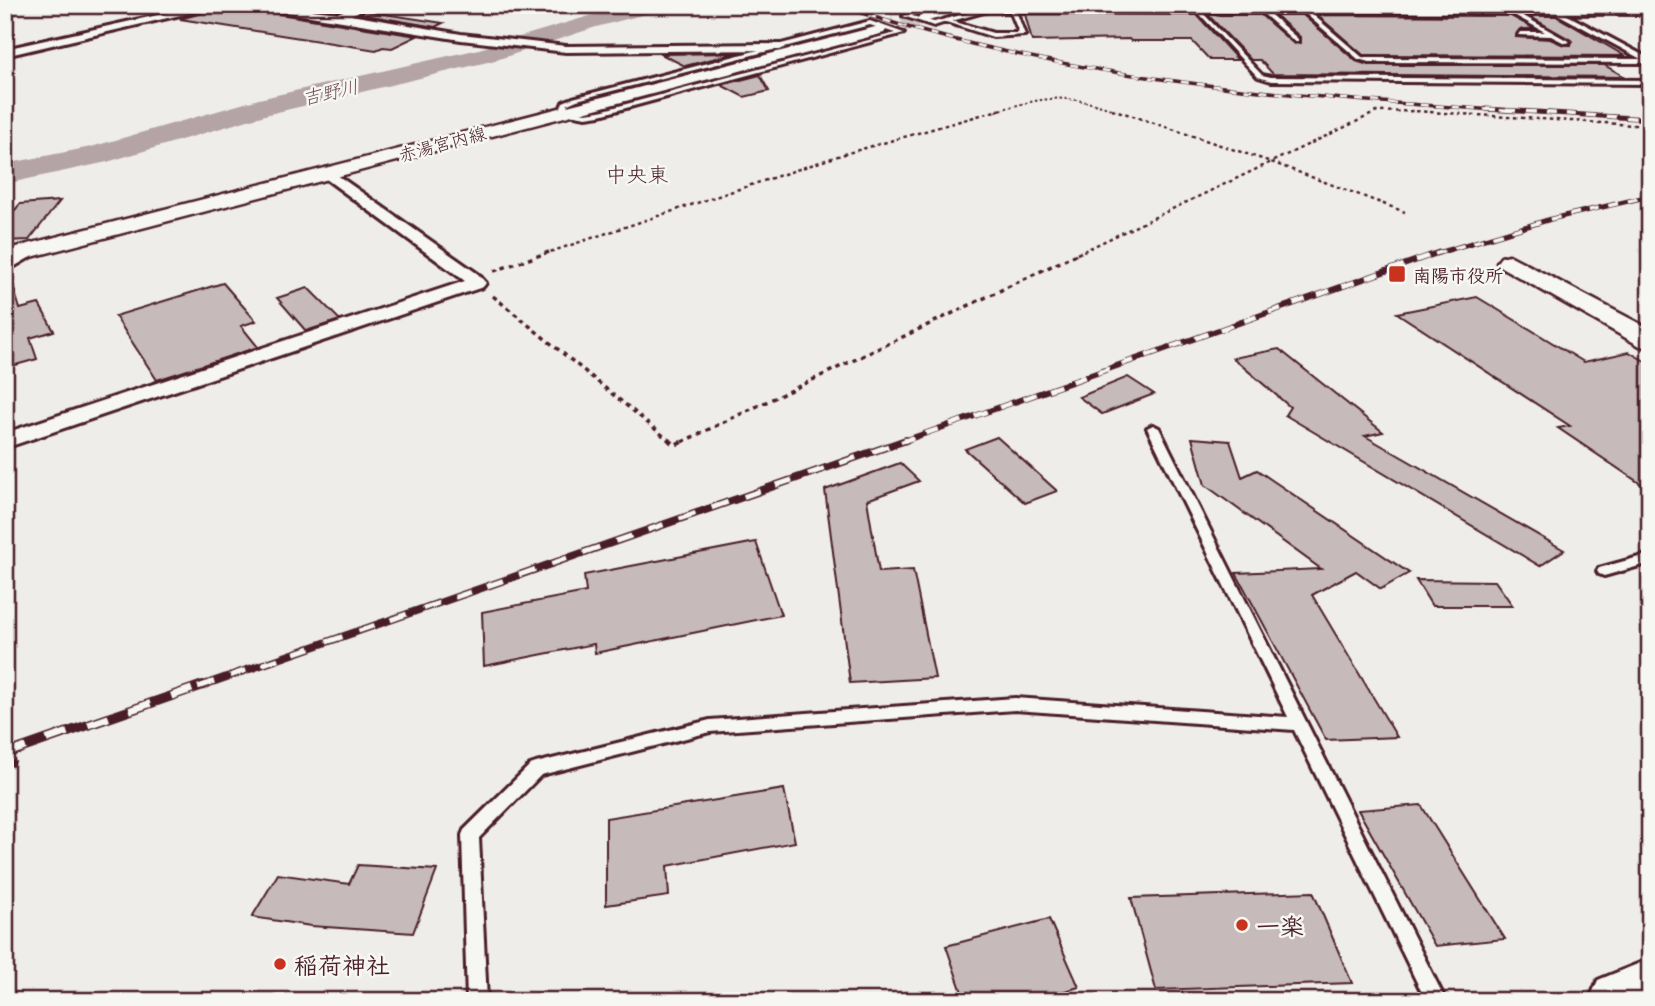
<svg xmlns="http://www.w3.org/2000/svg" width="1655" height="1006" font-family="'Playpen Sans','Klee One',sans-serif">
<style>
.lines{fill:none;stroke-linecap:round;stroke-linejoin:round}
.river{fill:#b4a4a5;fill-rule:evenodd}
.building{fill:#c6babb;stroke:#4a1f2b;stroke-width:2}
.secondary-tunnel{stroke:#cec4c4;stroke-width:16;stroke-dasharray:16 8;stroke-linecap:butt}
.lane-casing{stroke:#4a1f2b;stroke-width:6}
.street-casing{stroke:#4a1f2b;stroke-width:6}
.secondary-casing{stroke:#4a1f2b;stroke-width:5}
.highway-casing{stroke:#4a1f2b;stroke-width:6}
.path-far4{stroke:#4a1f2b;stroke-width:2;stroke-dasharray:2.5 2.5;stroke-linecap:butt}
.path-far3{stroke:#4a1f2b;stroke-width:2.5;stroke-dasharray:3.5 3.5;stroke-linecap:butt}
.path-far2{stroke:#4a1f2b;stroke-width:3.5;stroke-dasharray:4.5 4.5;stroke-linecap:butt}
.path-far1{stroke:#4a1f2b;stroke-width:4.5;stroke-dasharray:5 5;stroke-linecap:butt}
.path{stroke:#4a1f2b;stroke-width:6;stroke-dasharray:7 7;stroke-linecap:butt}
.lane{fill:#f6f6f2;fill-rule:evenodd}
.street{fill:#f6f6f2;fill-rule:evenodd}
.secondary{fill:#f6f6f2;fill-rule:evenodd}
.highway{fill:#f6f6f2;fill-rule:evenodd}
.rail-far4-casing{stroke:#4a1f2b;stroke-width:3.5}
.rail-far3-casing{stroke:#4a1f2b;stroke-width:5}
.rail-far2-casing{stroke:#4a1f2b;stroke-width:6}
.rail-far1-casing{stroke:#4a1f2b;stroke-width:8}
.rail-casing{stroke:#4a1f2b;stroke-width:10}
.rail-far4{stroke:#f6f6f2;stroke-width:2.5;stroke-dasharray:8;stroke-linecap:butt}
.rail-far3{stroke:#f6f6f2;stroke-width:3.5;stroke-dasharray:10;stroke-linecap:butt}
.rail-far2{stroke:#f6f6f2;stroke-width:4.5;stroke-dasharray:13;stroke-linecap:butt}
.rail-far1{stroke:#f6f6f2;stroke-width:5;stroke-dasharray:17;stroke-linecap:butt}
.rail{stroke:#f6f6f2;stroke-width:7;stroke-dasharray:22;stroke-linecap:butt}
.poi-dot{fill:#c8321e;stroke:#f6f6f2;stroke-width:2.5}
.labels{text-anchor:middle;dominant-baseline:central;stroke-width:5;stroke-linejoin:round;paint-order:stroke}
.far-street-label{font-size:18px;fill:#4a1f2b;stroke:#f6f6f2}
.far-poi-label{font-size:18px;font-weight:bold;fill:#4a1f2b;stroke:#f6f6f2;text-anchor:start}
.far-water-label{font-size:19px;font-style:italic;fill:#6f4e56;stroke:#f6f6f2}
.far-quarter-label{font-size:21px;fill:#4a1f2b;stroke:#f6f6f2}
.near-poi-label{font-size:24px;font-weight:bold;fill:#4a1f2b;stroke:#f6f6f2;text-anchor:start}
</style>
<rect width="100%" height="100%" fill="#efedea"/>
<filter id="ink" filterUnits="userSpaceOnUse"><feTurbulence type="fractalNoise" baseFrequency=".0143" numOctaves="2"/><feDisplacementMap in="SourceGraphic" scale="14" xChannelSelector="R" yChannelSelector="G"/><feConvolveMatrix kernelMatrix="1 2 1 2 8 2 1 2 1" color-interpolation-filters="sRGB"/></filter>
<g filter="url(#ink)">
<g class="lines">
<!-- river -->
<path class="river" d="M626,5H664L661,10L596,27L496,60L265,115L107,162L5,184V164L91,147L259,99L479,49Z"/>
</g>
<!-- building -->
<g class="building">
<path d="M232,5H266L267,11L273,13L417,36L392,48L383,47L376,50L180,19Z"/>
<path d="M365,11L443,23L435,27L360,14Z"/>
<path d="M1025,14L1197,15L1238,60H1210L1192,41H1131L1129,39L1032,41Z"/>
<path d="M1208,15H1261L1294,44L1300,43V37L1275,15H1303L1356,61L1368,65H1604L1625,77L1273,74L1260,60H1251Z"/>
<path d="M1317,15L1511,16L1535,29H1520L1516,37L1550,39L1564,45H1571V40L1529,16H1556L1625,56L1369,55H1363Z"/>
<path d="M736,53L685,66L661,54Z"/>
<path d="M760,75L769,91L744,97L721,85Z"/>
<path d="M60,201L29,240L5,241V211L15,210L20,204Z"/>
<path d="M10,276L20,309L39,304L54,331L30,338L37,359L5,368V277Z"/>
<path d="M223,283L256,321L241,326L258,347L157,380L115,316Z"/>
<path d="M308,288L340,320L306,331L277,298Z"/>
<path d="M1477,297L1584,362L1629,352L1650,364V490L1558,428L1570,426L1397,313Z"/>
<path d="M1279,349L1383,432L1365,436L1564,550L1540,566L1285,415L1290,407L1233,358Z"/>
<path d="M1128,377L1154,394L1102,414L1079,397Z"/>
<path d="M997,437L1057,491L1025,503L965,449Z"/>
<path d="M1192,438L1230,441L1242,477L1257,470L1409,573L1381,589L1356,571L1312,595L1397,737L1326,740L1236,573L1321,569L1205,485Z"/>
<path d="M900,463L919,481L867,500L879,572L913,570L935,678L850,683L825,490Z"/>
<path d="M756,542L781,615L595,653L594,644L484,666L482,612L586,592L584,575Z"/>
<path d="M1416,580L1495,581L1513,606H1432Z"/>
<path d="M784,789L795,842L667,866L669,896L606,905V818Z"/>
<path d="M1421,805L1505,939L1435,946L1358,810Z"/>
<path d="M358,865L437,870L413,933L311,926L252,917L278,874L349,884Z"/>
<path d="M1313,892L1352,983L1156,990L1131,898Z"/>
<path d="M1049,919L1079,987L1029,1001H965L946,946Z"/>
</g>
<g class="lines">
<!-- secondary-tunnel -->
<path class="secondary-tunnel" d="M879,30L925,18"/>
<!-- lane casing -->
<g class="lane-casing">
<g id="lane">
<path d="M933,5H941L912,16L934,22L999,5H1008L952,21L993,33H1019L1009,8L1012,6L1015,8L1025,35L993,37L946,22L934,26L903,16Z"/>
<path d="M1194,8H1198L1262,75L1271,77L1650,80V84L1271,81L1258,77Z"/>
<path d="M1259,8H1263L1298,39V41H1294L1259,10Z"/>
<path d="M1301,8H1305L1362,57L1369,58L1641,59L1552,11L1554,8L1650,59V63L1369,62L1358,59L1301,10Z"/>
<path d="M1507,9H1511L1570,42L1565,43L1551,36L1518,35L1520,32H1545L1507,11Z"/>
<path d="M870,21L904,33L600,115L586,117L559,112L563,102L573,98ZM870,25L895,33L600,111L586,113L566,110L568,104L577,100Z"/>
<path d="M32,250L39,252L5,272V265Z"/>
<path d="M1153,425L1159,428L1446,1001H1426L1294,730L1015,710L710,732L541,775L479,838L487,1001H467L462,835L464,830L530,765L536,763L710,720L1015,698L1288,717L1147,428Z"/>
<path d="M1650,554V563L1604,576L1599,574L1597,571L1599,568Z"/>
</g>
</g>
<!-- street casing -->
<g class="street-casing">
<g id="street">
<path d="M203,5H223L5,56V49Z"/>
<path d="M269,5L338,13L357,5H372L351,15L461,34L566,46L780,44L786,47L780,50L566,52L461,40L273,10L269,9Z"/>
<path d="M993,6L1650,8V14L989,11V7Z"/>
<path d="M327,168L478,274L486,283L483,287L5,448V433L465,281L322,176L319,173L322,170Z"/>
</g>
</g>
<!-- secondary casing -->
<g class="secondary-casing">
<g id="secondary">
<path d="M957,5H982L925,22L918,18L920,15Z"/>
<path d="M879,26L884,27L886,30L884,33L5,264V250Z"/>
<path d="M1509,255L1650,329V348L1640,346L1501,267L1497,262L1501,257Z"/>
</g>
</g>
<!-- highway casing -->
<g class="highway-casing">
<path id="highway" d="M1650,959V1001H1589L1598,980Z"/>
</g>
<!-- path-far4 -->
<path class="path-far4" d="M996,111C1048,96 1065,93 1117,111"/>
<!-- path-far3 -->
<g class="path-far3">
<path d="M1112,109L1271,162L1405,212"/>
<path d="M544,254L841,155L1002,109"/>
<path d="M1077,254L1377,112L1414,111L1650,126"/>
</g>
<!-- path-far2 -->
<g class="path-far2">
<path d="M494,271L549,252"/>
<path d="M493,296L671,442"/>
<path d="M682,442L1081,252"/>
</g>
<!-- path-far1 -->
<path class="path-far1" d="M669,440L675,445L686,440"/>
<!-- path -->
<path class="path" d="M5,745L20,749L5,774"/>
<!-- lane -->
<use href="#lane" class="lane"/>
<!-- street -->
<use href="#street" class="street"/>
<!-- secondary -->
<use href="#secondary" class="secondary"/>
<!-- highway -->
<use href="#highway" class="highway"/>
<!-- rail-far4 casing -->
<g class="rail-far4-casing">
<path id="rail-far4" d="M838,5C1049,79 1291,97 1513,111"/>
</g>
<!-- rail-far3 casing -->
<g class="rail-far3-casing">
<g id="rail-far3">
<path d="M1486,109L1650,119"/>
<path d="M1435,254L1551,219L1650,196"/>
</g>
</g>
<!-- rail-far2 casing -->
<g class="rail-far2-casing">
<path id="rail-far2" d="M901,442L1440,252"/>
</g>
<!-- rail-far1 casing -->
<g class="rail-far1-casing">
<path id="rail-far1" d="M198,687L906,440"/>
</g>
<!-- rail casing -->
<g class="rail-casing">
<path id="rail" d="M5,754L203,685"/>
</g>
<!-- rail-far4 -->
<use href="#rail-far4" class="rail-far4"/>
<!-- rail-far3 -->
<use href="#rail-far3" class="rail-far3"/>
<!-- rail-far2 -->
<use href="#rail-far2" class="rail-far2"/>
<!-- rail-far1 -->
<use href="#rail-far1" class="rail-far1"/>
<!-- rail -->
<use href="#rail" class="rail"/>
</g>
</g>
<!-- markers -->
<g class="poi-dot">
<rect x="1388" y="265" width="18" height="18" rx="3.5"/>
<circle cx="1242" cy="925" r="7"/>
<circle cx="280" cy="964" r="7"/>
</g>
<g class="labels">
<!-- far-street labels -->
<g class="far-street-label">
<text transform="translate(442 143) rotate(-15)">赤湯宮内線</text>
</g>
<!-- far-poi labels -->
<g class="far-poi-label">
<text x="1413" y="274">南陽市役所</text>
</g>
<!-- far-water labels -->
<g class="far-water-label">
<text transform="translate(330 91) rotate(-13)">吉野川</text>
</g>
<!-- far-quarter labels -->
<g class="far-quarter-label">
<text x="637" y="173">中央東</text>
</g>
<!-- near-poi labels -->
<g class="near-poi-label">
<text x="1256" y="925">一楽</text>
<text x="294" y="964">稲荷神社</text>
</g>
</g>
<!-- margin -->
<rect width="1655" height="1006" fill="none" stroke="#f6f6f2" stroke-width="28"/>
<rect x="14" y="14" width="1627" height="978" fill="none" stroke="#4a1f2b" stroke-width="2.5" filter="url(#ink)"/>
</svg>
